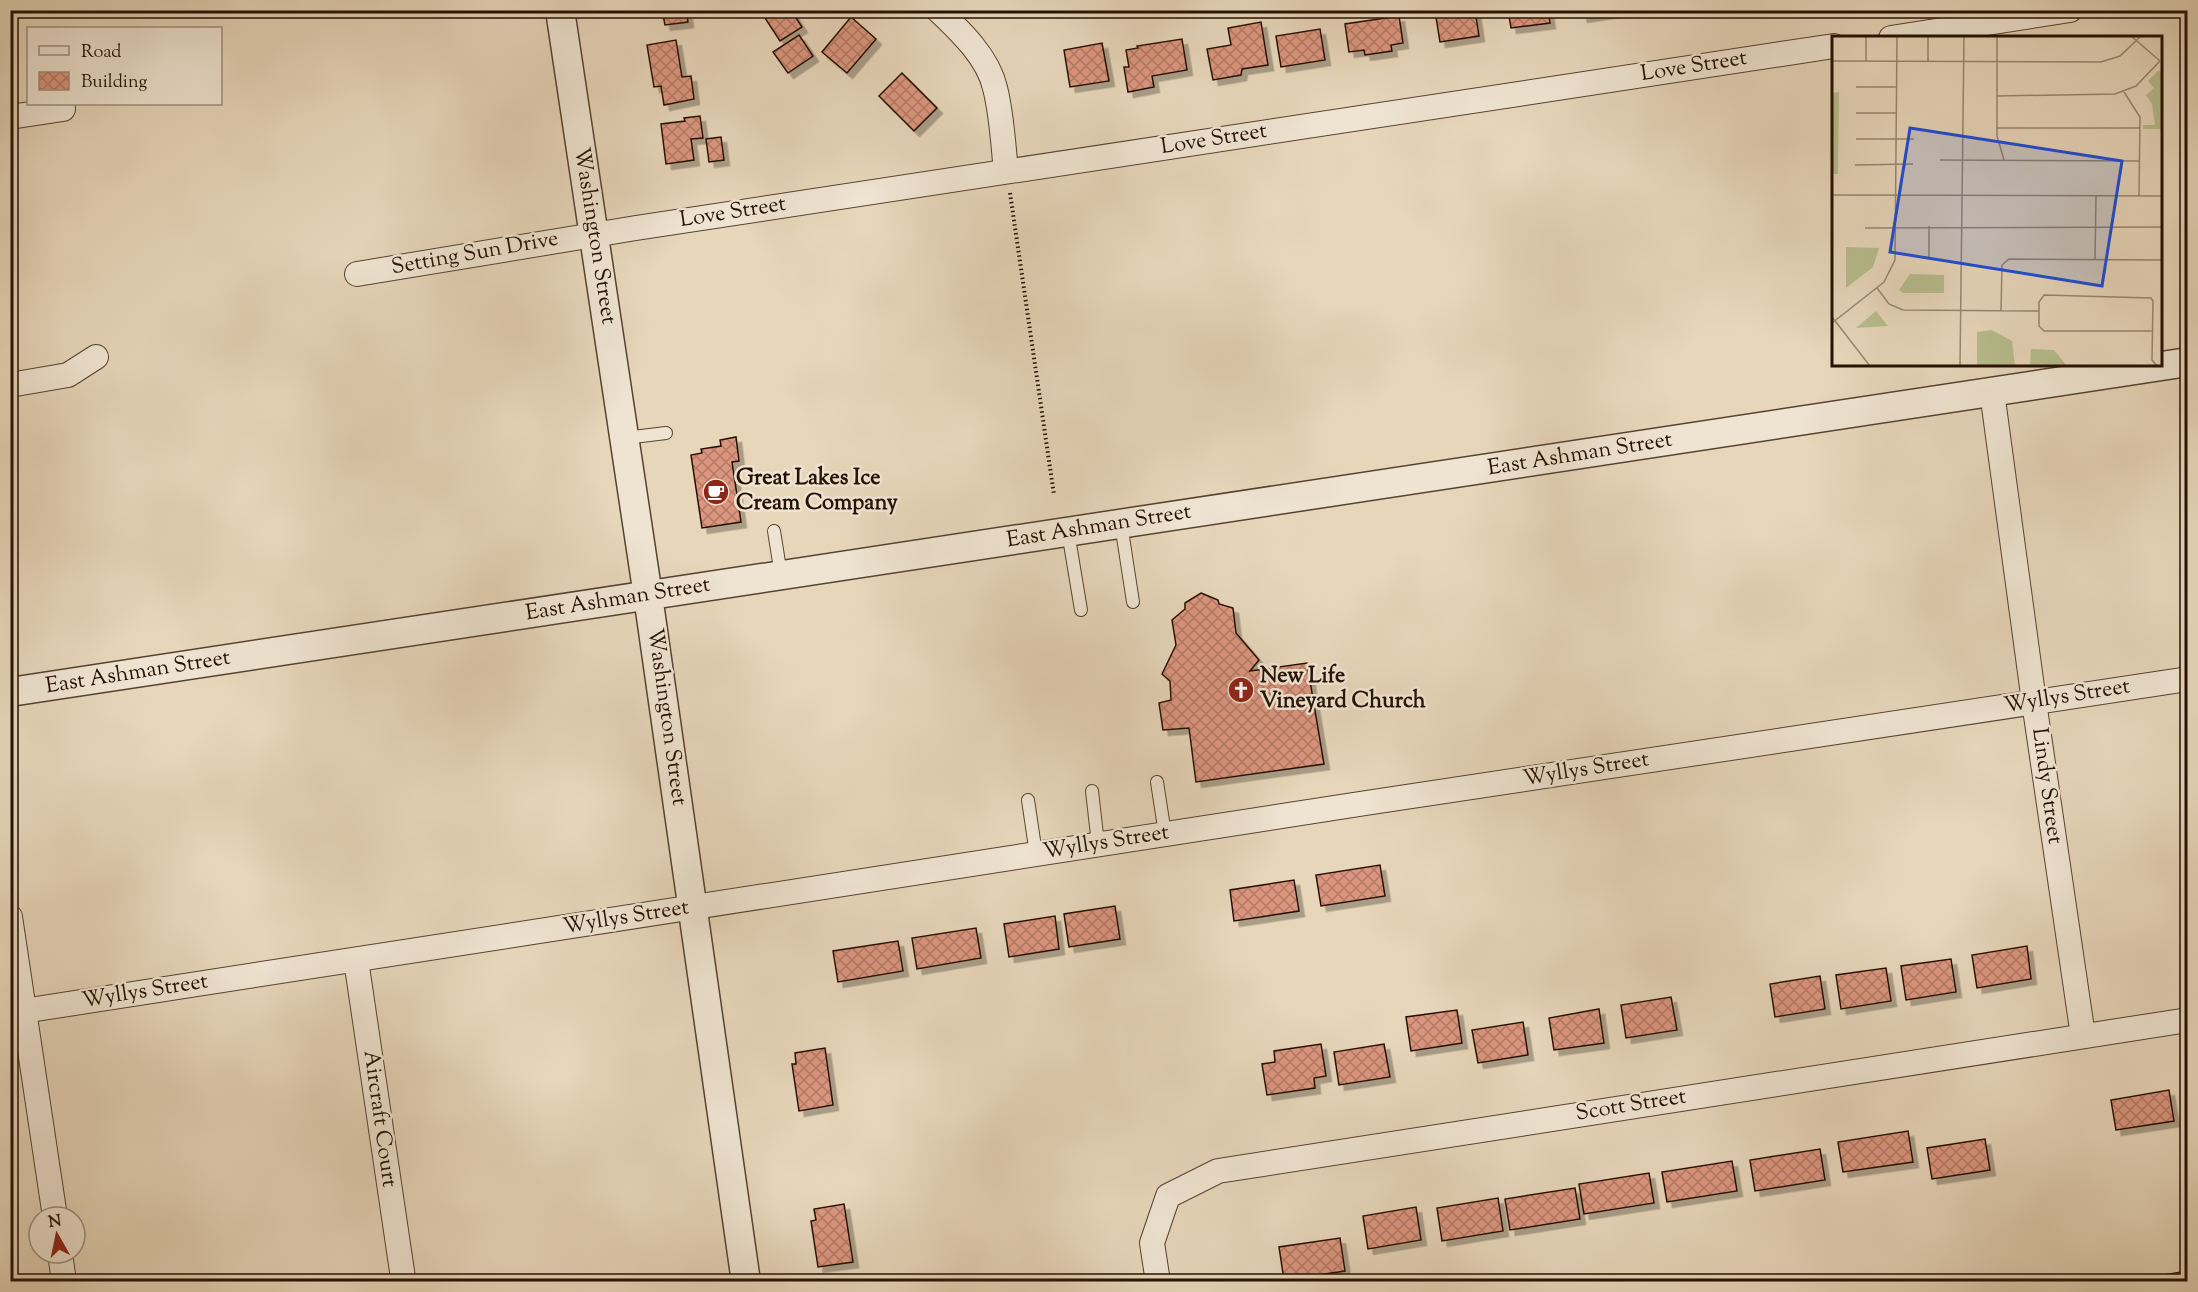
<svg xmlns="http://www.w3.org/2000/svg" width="2198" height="1292" font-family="'Sorts Mill Goudy',serif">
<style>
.building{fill:url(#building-cross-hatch);stroke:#251102;stroke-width:1.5;filter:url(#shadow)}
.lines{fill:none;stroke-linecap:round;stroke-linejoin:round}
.service-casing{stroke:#564230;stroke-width:14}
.minor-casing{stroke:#564230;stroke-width:26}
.tertiary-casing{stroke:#564230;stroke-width:31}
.path{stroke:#251102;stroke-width:4;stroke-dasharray:1.5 3;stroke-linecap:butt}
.service{stroke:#efe4d2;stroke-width:12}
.minor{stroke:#efe4d2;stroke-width:24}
.tertiary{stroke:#efe4d2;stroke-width:28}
.labels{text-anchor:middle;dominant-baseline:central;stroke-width:5;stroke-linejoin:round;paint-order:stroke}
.street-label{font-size:22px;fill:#251102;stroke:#efe4d2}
.poi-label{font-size:22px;font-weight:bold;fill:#251102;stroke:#efe4d2;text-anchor:start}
.inset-road{fill:none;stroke:#998770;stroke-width:1.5}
.view{fill:#1d4ed8;fill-opacity:0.15;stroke:#1d4ed8;stroke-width:3}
.inset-edge{fill:none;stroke:#251102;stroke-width:3}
</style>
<defs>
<pattern id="building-cross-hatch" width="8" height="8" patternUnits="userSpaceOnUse" patternTransform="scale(1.5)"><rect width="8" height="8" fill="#dc967f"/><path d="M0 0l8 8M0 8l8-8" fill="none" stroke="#b27966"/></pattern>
<filter id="shadow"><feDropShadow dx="5.5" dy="5.5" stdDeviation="0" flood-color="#0004"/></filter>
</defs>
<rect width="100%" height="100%" fill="#e7d6ba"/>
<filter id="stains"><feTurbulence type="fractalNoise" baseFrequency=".00333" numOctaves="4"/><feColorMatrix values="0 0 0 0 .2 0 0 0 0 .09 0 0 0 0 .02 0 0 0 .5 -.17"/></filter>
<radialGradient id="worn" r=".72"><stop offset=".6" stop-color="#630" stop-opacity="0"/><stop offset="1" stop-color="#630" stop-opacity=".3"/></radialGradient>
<!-- building -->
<g class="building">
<path d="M662,10H686L688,22L665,25Z"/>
<path d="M778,10H791L802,27L780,41L765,18Z"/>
<path d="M1475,10L1479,36L1440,42L1435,11Z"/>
<path d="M1508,10H1548L1550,23L1511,28Z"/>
<path d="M1581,10H1621L1622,11L1582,17Z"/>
<path d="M1399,16L1403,43L1391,45L1392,51L1365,55L1364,50L1349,52L1345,24Z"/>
<path d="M851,17L876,39L847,73L822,52Z"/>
<path d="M1261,22L1268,65L1242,69L1241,75L1213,80L1207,49L1231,45L1228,28Z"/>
<path d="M1320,29L1325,60L1281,67L1276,36Z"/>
<path d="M799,35L813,56L788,73L773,52Z"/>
<path d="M1182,39L1187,70L1152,76L1154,87L1128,92L1124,67H1129L1126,50L1138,48L1137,46Z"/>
<path d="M676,40L682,77L691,76L694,99L664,105L661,86L654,87L647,45Z"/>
<path d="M1102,43L1109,81L1070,87L1064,50Z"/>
<path d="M902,73L937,108L914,131L879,96Z"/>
<path d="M700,116L703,138L691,139L694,160L666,164L661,124L685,121L684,118Z"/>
<path d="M721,137L724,160L709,162L706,139Z"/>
<path d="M736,437L739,461L732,462L741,522L702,528L691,455L702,453L701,449L721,446L720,440Z"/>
<path d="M1201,593L1218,600L1219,604L1233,608L1236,633L1259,660L1250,671L1307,663L1324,764L1196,782L1189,728L1163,730L1159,703L1171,700L1170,681L1162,674L1176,645L1172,620L1185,609V603Z"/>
<path d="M1380,865L1385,896L1321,906L1316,875Z"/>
<path d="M1294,880L1299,911L1234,921L1230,890Z"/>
<path d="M1115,906L1120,939L1069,947L1064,914Z"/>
<path d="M1055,916L1059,949L1009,957L1004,924Z"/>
<path d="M976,928L981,958L917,969L912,938Z"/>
<path d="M898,941L903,971L838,982L833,951Z"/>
<path d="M2027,946L2031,979L1977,988L1972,955Z"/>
<path d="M1951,959L1956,992L1906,1000L1901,966Z"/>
<path d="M1886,968L1891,1001L1841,1009L1836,975Z"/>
<path d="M1820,976L1825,1009L1775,1017L1770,984Z"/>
<path d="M1671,997L1677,1030L1626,1038L1621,1005Z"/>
<path d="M1599,1009L1604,1043L1554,1050L1549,1018Z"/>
<path d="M1457,1010L1462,1043L1411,1051L1406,1017Z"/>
<path d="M1523,1022L1528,1055L1478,1063L1472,1030Z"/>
<path d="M1321,1044L1326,1076L1314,1078L1315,1088L1267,1095L1262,1064L1275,1062L1274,1051Z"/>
<path d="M1384,1044L1390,1077L1339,1085L1334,1052Z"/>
<path d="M825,1048L833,1105L799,1111L792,1064H796L795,1053Z"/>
<path d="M2169,1090L2174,1121L2116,1130L2111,1100Z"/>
<path d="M1908,1131L1913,1162L1843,1172L1838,1142Z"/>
<path d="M1985,1139L1990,1170L1932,1179L1927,1148Z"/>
<path d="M1820,1149L1825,1180L1755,1191L1750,1160Z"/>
<path d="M1732,1161L1737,1191L1667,1202L1662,1172Z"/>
<path d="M1649,1173L1654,1203L1584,1214L1579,1184Z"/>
<path d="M1575,1188L1580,1219L1510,1230L1505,1199Z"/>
<path d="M1498,1198L1503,1231L1442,1241L1437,1208Z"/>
<path d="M844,1204L853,1262L818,1267L811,1221L816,1220L814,1209Z"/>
<path d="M1416,1207L1421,1240L1368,1249L1363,1216Z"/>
<path d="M1340,1238L1345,1271L1284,1280L1279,1247Z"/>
<path d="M2181,1272L2182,1282H2151L2150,1277Z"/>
</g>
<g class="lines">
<!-- service casing -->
<g class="service-casing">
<g id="service">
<path d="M625,438L666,433"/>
<path d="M1121,524L1133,602"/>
<path d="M774,531L781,575"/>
<path d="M1068,532L1081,610"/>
<path d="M1157,782L1165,834"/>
<path d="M1092,791L1098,844"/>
<path d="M1028,800L1036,854"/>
</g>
</g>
<!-- minor casing -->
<g class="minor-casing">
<g id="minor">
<path d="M938,10C960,31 988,57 995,88C1002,115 1003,144 1006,171"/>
<path d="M1891,38L2070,10"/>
<path d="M10,117L63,109"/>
<path d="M357,274L636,228L1834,46"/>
<path d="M10,385L68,375L96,357"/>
<path d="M1992,392L2034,702L2083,1036"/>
<path d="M10,917L55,1217"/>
<path d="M356,960L403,1278"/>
<path d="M10,1013L1366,803L2188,679"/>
<path d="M60,1253L64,1282"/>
<path d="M1158,1282L1152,1243L1168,1196L1218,1171L2188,1020"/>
</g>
</g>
<!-- tertiary casing -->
<g class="tertiary-casing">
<g id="tertiary">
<path d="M560,10L648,596L746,1282"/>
<path d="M10,692L2188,362"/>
</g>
</g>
<!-- path -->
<path class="path" d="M1010,193L1054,495"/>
<!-- service -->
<use href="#service" class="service"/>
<!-- minor -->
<use href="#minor" class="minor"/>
<!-- tertiary -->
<use href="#tertiary" class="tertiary"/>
</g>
<!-- icons -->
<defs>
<g id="cafe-disc" transform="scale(1.35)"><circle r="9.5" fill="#8f2418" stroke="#efe4d2"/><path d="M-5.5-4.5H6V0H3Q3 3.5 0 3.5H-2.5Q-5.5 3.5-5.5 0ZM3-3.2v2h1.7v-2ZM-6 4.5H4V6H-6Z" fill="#fff"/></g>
<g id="church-disc" transform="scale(1.35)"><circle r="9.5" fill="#8f2418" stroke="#efe4d2"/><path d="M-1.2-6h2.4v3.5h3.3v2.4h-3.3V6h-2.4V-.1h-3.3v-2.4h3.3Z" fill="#fff"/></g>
</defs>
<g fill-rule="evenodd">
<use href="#cafe-disc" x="716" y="492"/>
<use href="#church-disc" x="1241" y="690"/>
</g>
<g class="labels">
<!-- street labels -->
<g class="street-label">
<text transform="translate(1694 67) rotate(-9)">Love Street</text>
<text transform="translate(1214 140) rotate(-9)">Love Street</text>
<text transform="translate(733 213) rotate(-9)">Love Street</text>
<text transform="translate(594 236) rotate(81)">Washington Street</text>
<text transform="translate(475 254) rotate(-10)">Setting Sun Drive</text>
<text transform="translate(1580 455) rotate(-9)">East Ashman Street</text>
<text transform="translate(1099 527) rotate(-9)">East Ashman Street</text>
<text transform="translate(618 600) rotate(-9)">East Ashman Street</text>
<text transform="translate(138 673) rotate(-9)">East Ashman Street</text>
<text transform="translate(2067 697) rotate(-9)">Wyllys Street</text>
<text transform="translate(666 717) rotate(82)">Washington Street</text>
<text transform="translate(1586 770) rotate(-9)">Wyllys Street</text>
<text transform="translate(2046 786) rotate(82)">Lindy Street</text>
<text transform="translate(1106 843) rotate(-9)">Wyllys Street</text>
<text transform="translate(626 918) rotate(-9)">Wyllys Street</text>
<text transform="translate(145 992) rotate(-9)">Wyllys Street</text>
<text transform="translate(1631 1106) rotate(-9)">Scott Street</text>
<text transform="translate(379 1119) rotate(82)">Aircraft Court</text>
</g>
<!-- poi labels -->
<g class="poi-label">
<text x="736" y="479">Great Lakes Ice<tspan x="736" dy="25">Cream Company</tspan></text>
<text x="1260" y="677">New Life<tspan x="1260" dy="25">Vineyard Church</tspan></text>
</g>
</g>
<!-- overview -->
<g transform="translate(1832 36)">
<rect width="330" height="330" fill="#e7d6ba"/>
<path d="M327,34L330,38V93H311V89H323L320,68L314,59L322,52L316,45ZM7,56L6,138H0V57ZM14,211L47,212L41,231L14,252ZM78,238L112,239V257H71L67,254ZM44,275L56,290L24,292ZM160,294L180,305L183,330H145V296ZM199,313L222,314L235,330H198Z" fill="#b7bd8e"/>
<path class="inset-road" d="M165,0V100L172,124M299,0L328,25M0,25L269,26L288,20L309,0M34,25V0M96,26V0M24,51H65M292,56L308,81L307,160M165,60L283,58L304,50L328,25M24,77H65M164,92H308M24,103H82M108,124L308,125M23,129L81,128M0,159L330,160M33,192L330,191M97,221V190M263,224L264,160M45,252L57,268L71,274L207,275M169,275L170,229L177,223L330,224M0,281L38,330M0,287L52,246L63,224L65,0M320,295H212L207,290V266L212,259L319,262L321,265L320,324L325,330M128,330L132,0"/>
<path class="view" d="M78,92L290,125L270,250L58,216Z"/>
<rect width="330" height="330" class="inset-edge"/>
</g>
<!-- margin -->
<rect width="2198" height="1292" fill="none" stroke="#e7d6ba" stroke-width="36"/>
<rect x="12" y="12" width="2174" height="1268" fill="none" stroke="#251102" stroke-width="3"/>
<rect x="18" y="18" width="2162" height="1256" fill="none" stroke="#251102" stroke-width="1.5"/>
<!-- legend -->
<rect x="27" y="27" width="195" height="78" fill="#efe4d2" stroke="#9e907f" stroke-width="1.5"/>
<rect x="39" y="46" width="30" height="9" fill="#efe4d2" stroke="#9e907f" stroke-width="1.5"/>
<text x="81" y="57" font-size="18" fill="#251102">Road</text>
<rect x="39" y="72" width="30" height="18" fill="url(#building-cross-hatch)" stroke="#9e907f" stroke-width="1.5"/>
<text x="81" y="87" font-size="18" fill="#251102">Building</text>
<!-- north arrow -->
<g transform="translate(57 1235) rotate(351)"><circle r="28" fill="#efe4d2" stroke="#9e907f" stroke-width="1.5"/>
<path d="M0-4.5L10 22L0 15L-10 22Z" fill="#8f2418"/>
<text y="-9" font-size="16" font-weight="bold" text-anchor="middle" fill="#251102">N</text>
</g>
<rect width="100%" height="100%" filter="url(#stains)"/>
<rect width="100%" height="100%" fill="url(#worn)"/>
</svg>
